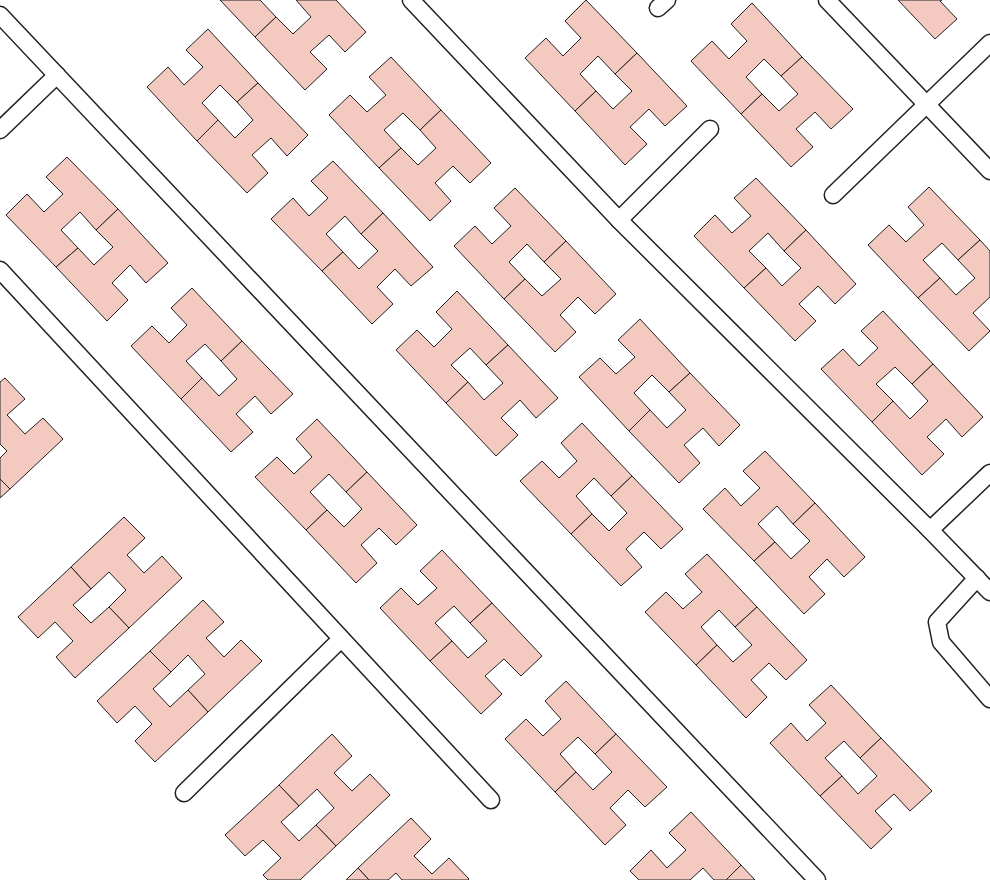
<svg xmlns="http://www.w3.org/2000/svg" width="990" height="880" font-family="Barlow,sans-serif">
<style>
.building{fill:#f3c9c0;stroke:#222}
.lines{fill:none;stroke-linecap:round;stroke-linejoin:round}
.service-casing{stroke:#222;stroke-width:19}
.service{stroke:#fff;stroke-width:16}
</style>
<rect width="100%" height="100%" fill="#fff"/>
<!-- building -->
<g class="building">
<path d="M220,0H260L276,17L255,37Z"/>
<path d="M296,0H336L366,32L345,52L329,35L310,52L327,69L305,90L255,37L276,17L293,34L311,17Z"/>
<path d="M586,0L637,53L615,74L598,56L580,74L596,91L575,111L525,58L546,38L563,56L581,38L565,21Z"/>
<path d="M898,0H942L940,1L957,19L935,39Z"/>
<path d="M752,3L802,57L781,76L764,59L746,77L762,94L741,114L691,61L712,41L729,59L747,41L731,24Z"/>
<path d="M208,29L258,83L237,102L220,85L202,103L218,120L197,141L147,87L168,67L184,85L203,67L186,50Z"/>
<path d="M637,53L687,106L665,126L649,109L630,127L647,144L625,165L575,111L596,91L613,109L632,91L615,74Z"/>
<path d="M391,57L441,110L420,130L403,113L384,130L401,148L379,168L329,115L350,95L367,112L386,95L369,77Z"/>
<path d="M802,57L853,109L831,129L815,112L796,129L813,147L791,167L741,114L762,94L779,111L798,94L781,76Z"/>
<path d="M258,83L308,135L287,156L271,138L252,155L268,173L247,193L197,141L218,120L235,138L253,120L237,102Z"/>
<path d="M441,110L491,163L470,183L453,166L435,183L451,201L430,221L379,168L401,148L418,165L436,148L420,130Z"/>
<path d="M67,157L118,209L96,230L80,212L61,230L78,248L56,267L6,215L27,194L44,212L63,194L46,177Z"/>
<path d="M333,161L383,213L361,234L345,216L326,234L343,252L322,271L271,219L293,198L309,216L328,198L311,181Z"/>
<path d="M756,178L806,230L784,251L768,233L749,251L766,268L744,288L694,236L715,215L732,233L751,216L734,198Z"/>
<path d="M929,187L980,240L958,260L942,243L923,260L940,278L918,298L868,245L889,225L906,242L924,225L908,207Z"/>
<path d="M515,188L566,241L544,262L527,244L509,262L525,279L504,299L454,246L475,226L492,244L511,226L494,208Z"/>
<path d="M118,209L168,263L146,283L130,265L112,283L128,300L107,321L56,267L78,248L94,265L113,247L96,230Z"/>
<path d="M383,213L433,267L411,286L395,269L377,287L393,304L372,324L322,271L343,252L359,269L378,251L361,234Z"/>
<path d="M806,230L856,284L835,304L818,286L799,304L816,321L795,341L744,288L766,268L782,286L801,268L784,251Z"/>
<path d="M980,240L990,251V297L973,313L990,331L969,351L918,298L940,278L956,295L975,278L958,260Z"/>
<path d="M566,241L616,294L595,314L578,297L560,315L576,332L555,352L504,299L525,279L542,296L561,279L544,262Z"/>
<path d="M192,288L242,341L221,361L205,344L186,361L202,378L181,399L131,346L152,326L169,343L187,325L171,308Z"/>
<path d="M457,291L508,345L486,365L470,348L451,365L468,382L446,403L396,350L417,330L434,347L452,329L436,312Z"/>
<path d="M883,311L933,364L912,384L895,367L876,384L893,401L872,422L821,369L843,349L859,366L878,348L861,331Z"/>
<path d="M640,319L690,373L669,392L652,375L634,393L650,410L629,431L579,377L600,358L616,374L635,357L618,340Z"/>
<path d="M242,341L293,394L271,414L255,396L236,414L253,432L231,452L181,399L202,378L219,396L237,379L221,361Z"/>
<path d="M508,345L558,398L536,418L520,400L501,418L518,435L496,456L446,403L468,382L484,400L503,383L486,365Z"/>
<path d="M933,364L983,417L962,437L946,419L927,437L944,454L922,475L872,422L893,401L910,419L928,401L912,384Z"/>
<path d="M690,373L740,425L719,446L703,428L684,445L700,463L679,483L629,431L650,410L667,428L686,410L669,392Z"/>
<path d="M5,378L25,399L7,415L25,434L43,418L63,439L10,489L0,479V458L7,451L0,444V382Z"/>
<path d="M317,419L367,472L346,492L329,474L310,492L327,510L306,530L255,477L277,457L294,474L312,457L296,439Z"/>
<path d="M582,423L632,476L611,496L594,478L576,496L592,514L571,534L520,481L542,461L559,478L577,461L561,443Z"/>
<path d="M765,451L815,503L793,524L777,506L758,524L775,542L754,561L703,509L725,488L741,506L760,488L743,471Z"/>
<path d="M367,472L417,525L396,545L379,528L361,545L377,563L356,583L306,530L327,510L344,527L362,509L346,492Z"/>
<path d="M632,476L683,529L661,549L644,532L626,549L642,567L621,586L571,534L592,514L609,531L627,513L611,496Z"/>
<path d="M0,479L10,489L0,498Z"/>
<path d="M815,503L865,557L844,577L827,559L809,577L825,594L804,614L754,561L775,542L791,559L810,541L793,524Z"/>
<path d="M124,517L145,538L127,555L144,573L162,556L182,578L129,628L109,607L126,590L109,572L91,589L71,567Z"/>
<path d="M442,550L492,603L470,623L454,606L435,623L452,641L430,661L380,608L401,588L418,605L437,588L420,571Z"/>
<path d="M707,554L757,607L735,627L719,610L701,627L717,645L696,665L645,612L666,592L683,609L702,592L685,574Z"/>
<path d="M71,567L91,589L73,605L91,623L109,607L129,628L75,678L56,657L73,641L55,622L38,638L18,617Z"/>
<path d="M203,600L224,622L206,638L224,657L241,640L262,661L208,712L188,690L205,674L188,655L171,672L150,651Z"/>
<path d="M492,603L542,656L521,676L504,659L485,676L502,694L481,714L430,661L452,641L468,658L487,641L470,623Z"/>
<path d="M757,607L807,660L786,680L769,663L751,680L767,697L746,718L696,665L717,645L733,662L752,645L735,627Z"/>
<path d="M150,651L171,672L153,689L170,707L188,690L208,712L155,762L135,741L152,724L135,706L117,723L97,701Z"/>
<path d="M566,681L616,734L595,754L578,737L560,754L576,772L555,792L505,739L526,719L543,736L561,719L545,701Z"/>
<path d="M831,685L881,738L860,758L844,741L825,758L842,776L820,796L770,743L791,723L807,741L826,723L809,705Z"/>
<path d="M332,734L352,756L334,773L352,791L370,774L390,795L336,846L316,825L334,808L317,789L299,806L279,785Z"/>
<path d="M616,734L667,787L645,807L628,790L610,808L626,825L605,845L555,792L576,772L593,790L612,772L595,754Z"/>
<path d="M881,738L932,791L910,811L894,794L875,811L892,829L871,849L820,796L842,776L858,794L877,776L860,758Z"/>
<path d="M279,785L299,806L281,822L299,841L316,825L336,846L300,880H268L263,875L281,858L263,840L245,856L225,835Z"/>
<path d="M691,812L741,865L726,880H714L703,868L690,880H639L630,871L651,850L667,868L686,850L669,833Z"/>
<path d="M411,818L431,839L414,856L432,874L449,858L469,879L468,880H402L396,873L388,880H369L358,868Z"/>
<path d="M741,865L755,880H726Z"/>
<path d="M358,868L369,880H346Z"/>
</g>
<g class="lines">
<!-- service casing -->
<g class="service-casing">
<g id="service">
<path d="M411,0L619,220L930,530L990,592"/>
<path d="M827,0L990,171"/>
<path d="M658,8L667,0"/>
<path d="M0,15L817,880"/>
<path d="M0,130L57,75"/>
<path d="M833,195L990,43"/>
<path d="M619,220L710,129"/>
<path d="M0,270L491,800"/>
<path d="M930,530L990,473"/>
<path d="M977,578L937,622L941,642L990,699"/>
<path d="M184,793L341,639"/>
</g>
</g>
<!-- service -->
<use href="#service" class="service"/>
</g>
</svg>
